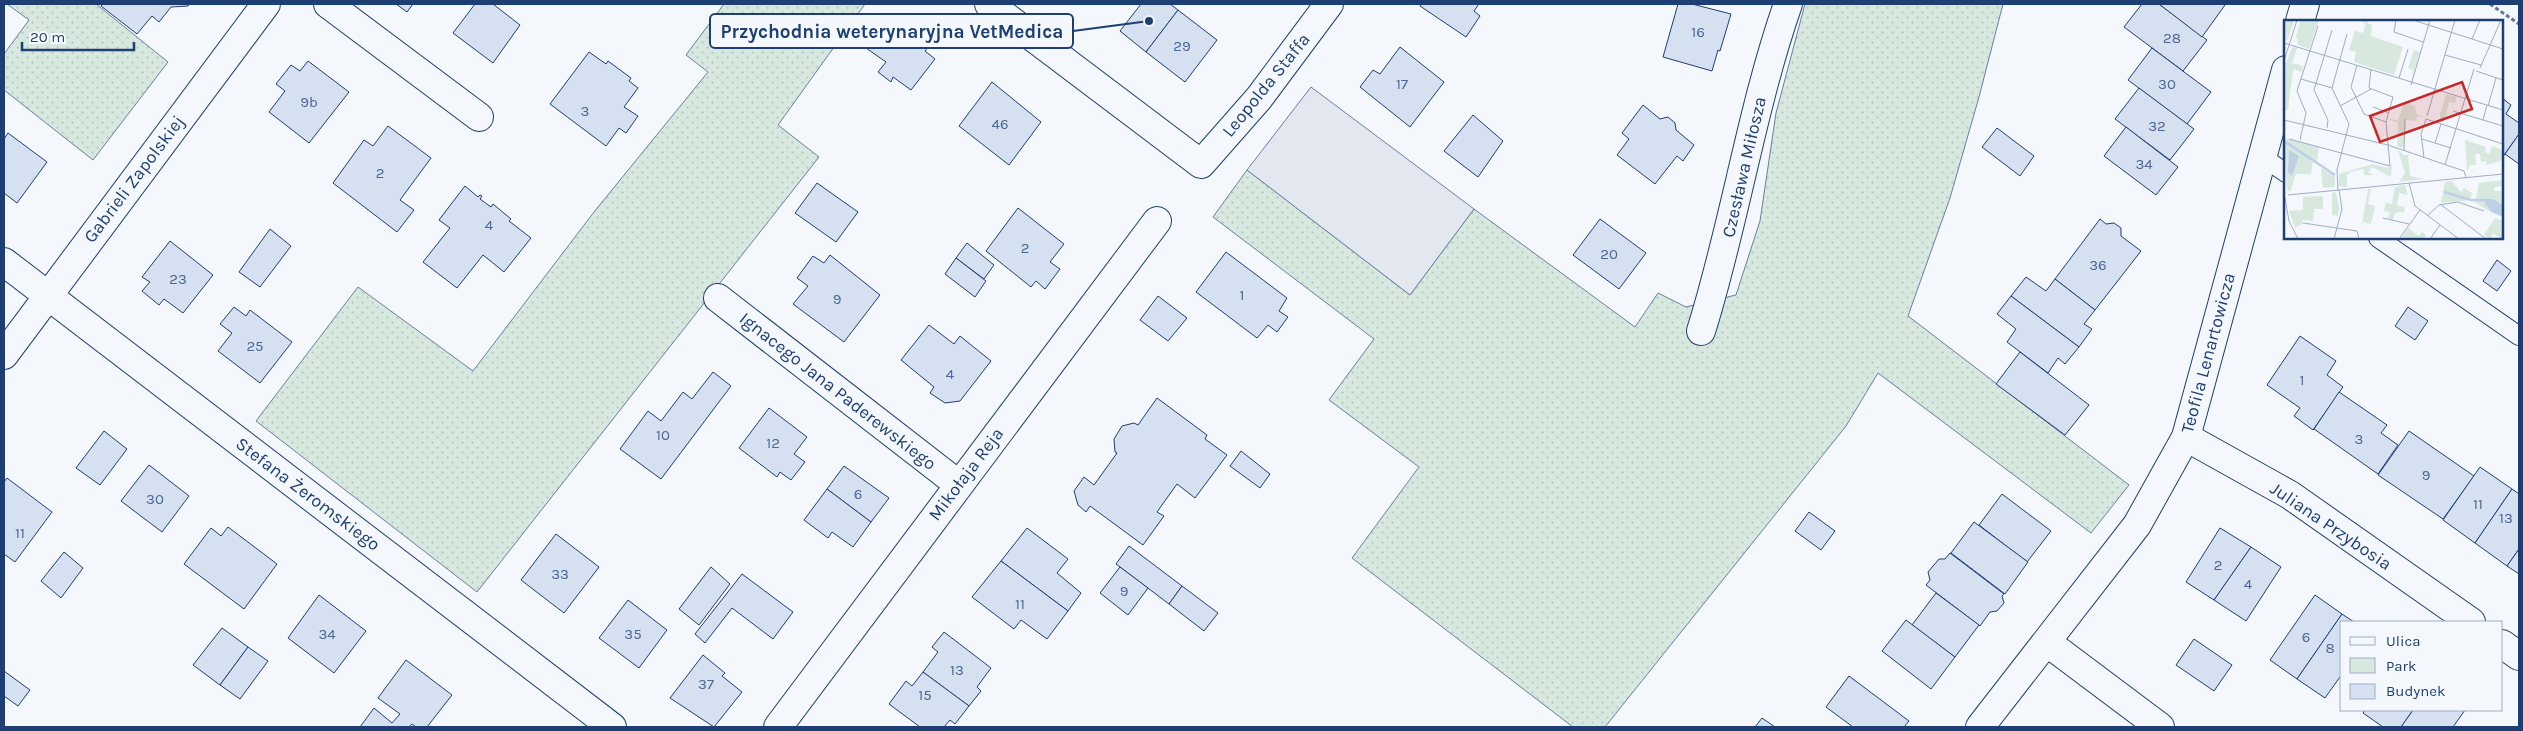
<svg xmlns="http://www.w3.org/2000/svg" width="2523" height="731" font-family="Karla,sans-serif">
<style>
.green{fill:url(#green-dots);stroke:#687fa3}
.parking{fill:#e3e8f0;stroke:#687fa3}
.building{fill:#d5e0f0;stroke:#1d3f73}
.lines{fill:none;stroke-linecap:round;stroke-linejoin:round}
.lane-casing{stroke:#1d3f73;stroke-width:20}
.street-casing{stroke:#1d3f73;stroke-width:30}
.path{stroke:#5e769c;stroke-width:3;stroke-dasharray:4 2.5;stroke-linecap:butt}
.lane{stroke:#f4f7fb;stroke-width:18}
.street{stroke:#f4f7fb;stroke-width:28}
.labels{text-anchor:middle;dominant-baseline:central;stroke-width:4;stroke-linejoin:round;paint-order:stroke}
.number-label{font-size:15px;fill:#4b6792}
.street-label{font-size:18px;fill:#1d3f73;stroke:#f4f7fb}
.inset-river{fill:none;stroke:#bed0e5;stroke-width:2.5}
.inset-road{fill:none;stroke:#9eadc5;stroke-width:1}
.view{fill:#c62828;fill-opacity:0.15;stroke:#c62828;stroke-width:2.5}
.inset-edge{fill:none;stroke:#1d3f73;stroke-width:2.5}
.leader{fill:none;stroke:#1d3f73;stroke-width:2}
.callout-dot{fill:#1d3f73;stroke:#f4f7fb;stroke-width:2}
.callout{fill:#f4f7fb;stroke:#1d3f73;stroke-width:2}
.callout-label{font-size:19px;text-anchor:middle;font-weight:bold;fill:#1d3f73}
</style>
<defs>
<pattern id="green-dots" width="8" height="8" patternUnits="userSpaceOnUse" patternTransform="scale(1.25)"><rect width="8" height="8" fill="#d7e8df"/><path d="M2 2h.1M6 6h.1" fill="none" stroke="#b8c8c3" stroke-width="1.8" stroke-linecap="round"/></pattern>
</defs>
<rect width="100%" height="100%" fill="#f4f7fb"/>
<!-- green -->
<g class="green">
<path d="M7,4H96L168,62L93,160L4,90V54L29,20Z"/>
<path d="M724,4H865L778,125L819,157L477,592L256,421L358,287L473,371L594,212L708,72L686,55Z"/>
<path d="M1805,4H2003L1979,97L1950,198L1908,316L2129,485L2091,533L1878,373L1846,426L1605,727H1573L1352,558L1419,467L1329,400L1374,339L1213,217L1247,170L1410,295L1474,209L1635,327L1658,293L1686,307L1736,295L1760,221L1776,113Z"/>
</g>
<!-- parking -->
<path class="parking" d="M1311,87L1474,209L1410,295L1247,170Z"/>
<!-- building -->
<g class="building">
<path d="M103,4H190L188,6L171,7L159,22L152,16L137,34L101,6Z"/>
<path d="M396,4H413L407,12Z"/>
<path d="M475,4H493L520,25L493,63L453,33Z"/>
<path d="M1141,4H1170L1178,10L1146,52L1120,31Z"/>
<path d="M1421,4H1479L1474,11L1480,16L1466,37L1420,6Z"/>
<path d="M1678,4H1692L1731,14L1720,51L1718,50L1712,71L1663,57Z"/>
<path d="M2142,4H2159L2207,40L2183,71L2124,27Z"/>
<path d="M2159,4H2224L2225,5L2202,37Z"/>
<path d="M1178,10L1217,40L1185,82L1146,52Z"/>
<path d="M891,14L911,28L916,21L936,37L925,51L935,59L911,90L893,77L891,82L878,72L886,62L866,48L870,42L866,38L878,22L882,26Z"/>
<path d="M1400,47L1444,82L1410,127L1360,87L1373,70L1380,74Z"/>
<path d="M2152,48L2211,92L2187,124L2128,80Z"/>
<path d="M589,52L606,64L608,61L631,78L629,81L638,88L624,107L638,116L626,133L619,128L606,146L550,104Z"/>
<path d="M308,61L349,92L309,143L269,112L285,91L276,84L291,65L300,71Z"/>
<path d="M992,82L1041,122L1009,165L959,126Z"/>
<path d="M2139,88L2194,129L2170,160L2115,119Z"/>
<path d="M2502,98L2511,105L2506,114L2519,123V134L2502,158Z"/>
<path d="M1643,105L1660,119L1668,117L1675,123L1676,130L1694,145L1683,161L1677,156L1655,184L1617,155L1629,139L1622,133Z"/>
<path d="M1473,115L1503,141L1478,177L1444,151Z"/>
<path d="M388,126L431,158L400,200L414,210L397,232L333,183L364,140L373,146Z"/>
<path d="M2126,127L2178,167L2156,195L2104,156Z"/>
<path d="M1997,128L2034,156L2020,176L1982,147Z"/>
<path d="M8,133L47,162L17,203L4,193V139Z"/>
<path d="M2519,134V164L2505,154Z"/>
<path d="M817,183L858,212L836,242L795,213Z"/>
<path d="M465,186L478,197L480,195L482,196L480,199L491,207L493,204L511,219L509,221L531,238L504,272L483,255L457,288L423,262L450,228L439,220Z"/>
<path d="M1018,208L1064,244L1050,262L1060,269L1045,289L1036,281L1031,287L986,251Z"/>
<path d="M1600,219L1646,253L1619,289L1573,255Z"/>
<path d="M2100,219L2106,224L2114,223L2121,228V236L2141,251L2095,310L2055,279Z"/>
<path d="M270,229L291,246L260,287L239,272Z"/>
<path d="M170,241L213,275L183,313L164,299L159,305L142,291L150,282L142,277Z"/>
<path d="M967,243L994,265L984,279L956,258Z"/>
<path d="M1226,252L1287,298L1279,311L1288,317L1277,332L1268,325L1257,338L1196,292Z"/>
<path d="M830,255L880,295L844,342L793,304L808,286L797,278L813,256L824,263Z"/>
<path d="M956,258L986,281L975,297L945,274Z"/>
<path d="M2497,260L2511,271L2497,291L2483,281Z"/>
<path d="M2026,277L2046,291L2055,279L2095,310L2084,324L2092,329L2079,347L2011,296Z"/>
<path d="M1158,296L1187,318L1168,341L1140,320Z"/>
<path d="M2011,296L2079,347L2065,364L2058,358L2048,373L2007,342L2016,329L1997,314Z"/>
<path d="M234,307L246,316L250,310L292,342L260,383L218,351L232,333L220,324Z"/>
<path d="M2408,307L2428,321L2415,340L2395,326Z"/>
<path d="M929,325L954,344L960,336L991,361L960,401L945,403L930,393L934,387L901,360Z"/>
<path d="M2300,336L2336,361L2327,375L2343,387L2313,430L2294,416L2300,408L2267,385Z"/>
<path d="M2020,352L2089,405L2065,435L1996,384Z"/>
<path d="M713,372L731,386L661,479L620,449L648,411L661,421L683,392L692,399Z"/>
<path d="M2339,392L2387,425L2381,433L2398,445L2378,474L2314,429Z"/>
<path d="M1157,398L1207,435L1205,439L1227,455L1195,498L1177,484L1157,512L1164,516L1143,545L1090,506L1086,512L1078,505L1074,491L1084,477L1094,485L1117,453L1115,452L1114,439L1122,426L1134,423L1138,425Z"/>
<path d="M769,408L807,437L794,454L805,462L791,480L780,472L777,477L739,448Z"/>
<path d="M104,431L127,449L100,485L76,468Z"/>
<path d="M2409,431L2474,476L2443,519L2378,475Z"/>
<path d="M1241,451L1270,474L1260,488L1230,466Z"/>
<path d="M149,465L189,496L162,532L121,501Z"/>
<path d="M844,466L889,498L871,522L827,489Z"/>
<path d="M2480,467L2512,489L2475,543L2443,520Z"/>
<path d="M7,478L52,512L15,562L4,554V482Z"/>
<path d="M827,489L871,522L853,547L832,532L828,538L804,520Z"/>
<path d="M2512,489L2519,494V549L2507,566L2475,543Z"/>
<path d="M2002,494L2051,531L2027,562L1979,525Z"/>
<path d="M1809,512L1835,531L1821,550L1795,531Z"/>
<path d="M1974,522L2028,562L2005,594L1951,553Z"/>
<path d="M228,527L277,564L244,609L184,564L211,528L221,536Z"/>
<path d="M1027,528L1068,559L1057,573L1081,593L1068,611L1001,561Z"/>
<path d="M2220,528L2251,547L2214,600L2186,582Z"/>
<path d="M556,534L599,567L564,613L521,580Z"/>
<path d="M1129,546L1182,586L1169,604L1116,564Z"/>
<path d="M2251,547L2281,567L2246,621L2214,600Z"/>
<path d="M2519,549V574L2507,566Z"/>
<path d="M64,552L83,568L61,598L41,581Z"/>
<path d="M1950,553L2004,594L2002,596L2004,603L1997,611L1990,612L1980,626L1926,585L1930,580L1928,572L1939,559H1945Z"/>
<path d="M1001,561L1068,611L1047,639L1021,620L1014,629L972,597Z"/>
<path d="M711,567L730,584L699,625L679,609Z"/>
<path d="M1120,567L1148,588L1128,615L1100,593Z"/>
<path d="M742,574L793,612L773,639L732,608L705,643L695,634Z"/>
<path d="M1182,586L1218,613L1204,631L1169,604Z"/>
<path d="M1936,593L1979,625L1955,657L1912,625Z"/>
<path d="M319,595L366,631L334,673L288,638Z"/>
<path d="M2315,595L2342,614L2297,679L2270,660Z"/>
<path d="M628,600L667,630L639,668L599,638Z"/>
<path d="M2342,614L2354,622H2342V674L2325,698L2297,679Z"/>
<path d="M1906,620L1955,657L1931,689L1882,651Z"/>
<path d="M222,628L248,647L220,685L193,665Z"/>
<path d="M944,632L991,668L977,687L981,691L969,706L923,672L938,652L932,647Z"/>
<path d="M2194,639L2232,665L2214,691L2176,665Z"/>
<path d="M248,647L268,661L240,699L220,685Z"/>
<path d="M703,655L725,673L722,676L742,692L714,727L670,698Z"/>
<path d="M406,660L452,695L427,727H416L412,724L409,727H360L374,708L392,723L400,714L378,698Z"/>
<path d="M4,671L30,690L18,706L4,696Z"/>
<path d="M923,672L969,706L955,724L950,720L944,727H920L889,704L906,681L912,686Z"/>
<path d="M1849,676L1909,721L1904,727H1853L1826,707Z"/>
<path d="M2365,710H2413L2401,727H2383L2363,713Z"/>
<path d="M2413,710H2465L2453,727H2401Z"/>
<path d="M1762,718L1775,727H1755Z"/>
</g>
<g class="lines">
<!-- lane casing -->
<g class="lane-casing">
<g id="lane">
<path d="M2261,156L2286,173"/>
<path d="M2378,238L2519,336"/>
</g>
</g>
<!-- street casing -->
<g class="street-casing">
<g id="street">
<path d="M328,4L479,117"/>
<path d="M989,4L1201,164L1259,98L1329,4"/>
<path d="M2300,21L2305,4"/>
<path d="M4,262L612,727"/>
<path d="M718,298L958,484"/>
<path d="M1701,331C1735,223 1751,110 1788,4"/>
<path d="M4,355L266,4"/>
<path d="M2186,437L2290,495L2471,622"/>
<path d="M2048,643L2160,727"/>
<path d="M2502,644L2519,656"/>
<path d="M778,727L1157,221"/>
<path d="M1980,727L2137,525L2186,437L2286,70"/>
</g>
</g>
<!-- path -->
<path class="path" d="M2490,4L2519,24"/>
<!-- lane -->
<use href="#lane" class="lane"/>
<!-- street -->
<use href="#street" class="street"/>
</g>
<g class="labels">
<!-- number labels -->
<g class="number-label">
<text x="1698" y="32">16</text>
<text x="2172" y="38">28</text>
<text x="1182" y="46">29</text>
<text x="1402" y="84">17</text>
<text x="2167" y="84">30</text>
<text x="309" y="102">9b</text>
<text x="585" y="111">3</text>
<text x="1000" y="124">46</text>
<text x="2157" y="126">32</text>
<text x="2144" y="164">34</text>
<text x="380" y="173">2</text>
<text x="489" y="225">4</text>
<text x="1025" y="248">2</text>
<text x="1609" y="254">20</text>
<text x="2098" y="265">36</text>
<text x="178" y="279">23</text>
<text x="1242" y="295">1</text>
<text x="837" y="299">9</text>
<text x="255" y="346">25</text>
<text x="950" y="374">4</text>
<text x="2302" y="380">1</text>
<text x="663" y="435">10</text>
<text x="2359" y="439">3</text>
<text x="773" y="443">12</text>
<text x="2426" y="475">9</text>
<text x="858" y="494">6</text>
<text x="155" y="499">30</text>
<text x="2478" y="504">11</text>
<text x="2506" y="518">13</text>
<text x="20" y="533">11</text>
<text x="2218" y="565">2</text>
<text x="560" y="574">33</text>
<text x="2248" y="584">4</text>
<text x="1124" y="591">9</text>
<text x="1020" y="604">11</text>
<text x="327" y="634">34</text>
<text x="633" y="634">35</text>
<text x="2306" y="637">6</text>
<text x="2330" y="648">8</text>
<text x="957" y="670">13</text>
<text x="706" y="684">37</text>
<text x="925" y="695">15</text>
</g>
<!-- street labels -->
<g class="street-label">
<text transform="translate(1266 85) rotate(-51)">Leopolda Staffa</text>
<text transform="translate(1744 167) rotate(-77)">Czesława Miłosza</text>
<text transform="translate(134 179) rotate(-53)">Gabrieli Zapolskiej</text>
<text transform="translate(2208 353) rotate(-75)">Teofila Lenartowicza</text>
<text transform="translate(838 391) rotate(38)">Ignacego Jana Paderewskiego</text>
<text transform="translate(966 474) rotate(-53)">Mikołaja Reja</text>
<text transform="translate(308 494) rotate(37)">Stefana Żeromskiego</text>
<text transform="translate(2331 526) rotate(34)">Juliana Przybosia</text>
</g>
</g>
<!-- overview -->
<g transform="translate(2284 20)">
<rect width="219" height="219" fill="#f4f7fb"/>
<path d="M35,0L25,29L23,28L21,16L27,12L22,9L26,1ZM76,0H84L83,3L88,5L87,16L119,27L110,55L70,42L72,32L65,30L71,11L79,13L82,4ZM8,27L13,28L8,43L19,46L18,52L9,49L4,90H0V49ZM130,30L136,32L128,58L129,50L124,48ZM162,74L173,77L171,83L165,82L160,103L156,102V94ZM120,83L131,86L133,95L141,97H132L134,101L122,100L121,122L118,128L113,126L114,103L104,99L114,100ZM0,118L35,127L33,142L10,128ZM181,120L202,127L201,132L205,134L208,126L217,130L219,140L203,145L202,141L197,142L196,134H191L192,145H186L183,151ZM0,122L29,141L27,154H12L6,172L3,169ZM114,130L120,135H126L124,136L126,156L140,159L115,162L121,153ZM89,144L103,148L108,145L107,157L88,147L84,153L89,154V155H80V149L66,152L63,155V167L55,166V154ZM37,148L51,156V167L39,168ZM219,160V166L211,167L210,171H219V185L209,179L201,180L207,192L219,199L187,180L192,179L195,163ZM167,161L177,172L180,168L188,173L186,180L157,183L161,162ZM121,165L124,175L115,173L113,185L121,187L120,192L111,193L109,200L104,198L106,192L100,191L102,183L108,184L111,167ZM84,169H87L84,184L91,186L87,204L79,202L77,210ZM52,172L55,188L54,196L48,195V173ZM39,176V189H30L29,201L19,200L18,204L11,208L5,191L19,190V177ZM211,198L219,201V219L209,214L206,219L200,215ZM124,208L135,216L138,212L142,215L139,219H117Z" fill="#d7e8df"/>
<path d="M1,0H10L4,19L0,21ZM17,0H28L22,8L28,12L21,16L23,28L14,25L12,16Z" fill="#d7e8df"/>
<path d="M5,130L15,136L8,156L4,152ZM209,179L219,185V197L207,192L201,183V179Z" fill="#bed0e5"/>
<path class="inset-river" d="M0,121L51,155M160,172L187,180H201"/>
<path class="inset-road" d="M112,0L110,12L139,22M129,0L219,29M188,19L196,0M0,23L219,90M161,35L197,45M0,41L13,0M73,45L67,67L80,94L102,102M196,48L217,0M192,51L219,60M115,58L124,29M17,59L48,68M127,65L146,0M56,86L87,69M204,86L212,58M89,87L105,93M169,91L219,106M143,96L171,0M0,100L104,125L180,151L182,157M199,100L203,85M43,108L44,100L30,70L48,10M5,119L106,146L102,102L109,77L85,68L87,49M138,119L167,128M16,120L22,93L13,71L34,6M151,123L157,104M120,130L121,99M140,138L137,114L142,99L219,124M161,145L190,49M125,163L131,186L175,219M54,170L53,150L65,104L48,68L63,14M4,175L219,154M1,178L5,201L14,219M156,184L202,219M143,196L155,185L174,182L200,191M99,198L125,204M19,203L73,211L75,219M50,219L58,189L55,170M115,219L136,190M146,219L156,205"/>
<path class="view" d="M178,62L188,89L96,122L86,96Z"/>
<rect width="219" height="219" class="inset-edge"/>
</g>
<!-- callouts -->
<path class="leader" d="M1149 21L1073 31"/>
<circle class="callout-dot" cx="1149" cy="21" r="5"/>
<rect class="callout" x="710" y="14" width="363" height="34" rx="5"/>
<g class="callout-label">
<text x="892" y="38">Przychodnia weterynaryjna VetMedica</text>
</g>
<!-- border -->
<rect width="2523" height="731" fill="none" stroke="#1d3f73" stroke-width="10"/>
<!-- legend -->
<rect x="2340" y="621" width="162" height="90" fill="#f4f7fb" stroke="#9eadc5"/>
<rect x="2350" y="637" width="25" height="8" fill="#f4f7fb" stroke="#9eadc5"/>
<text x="2386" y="646" font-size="15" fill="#1d3f73">Ulica</text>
<rect x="2350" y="658" width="25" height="15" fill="#d7e8df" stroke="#9eadc5"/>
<text x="2386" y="671" font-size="15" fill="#1d3f73">Park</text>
<rect x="2350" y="684" width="25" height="15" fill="#d5e0f0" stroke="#9eadc5"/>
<text x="2386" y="696" font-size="15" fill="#1d3f73">Budynek</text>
<!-- scale -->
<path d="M22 42v8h112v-8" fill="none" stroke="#1d3f73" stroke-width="2.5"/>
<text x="30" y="42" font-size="15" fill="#1d3f73" stroke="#f4f7fb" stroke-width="4" paint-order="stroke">20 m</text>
</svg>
